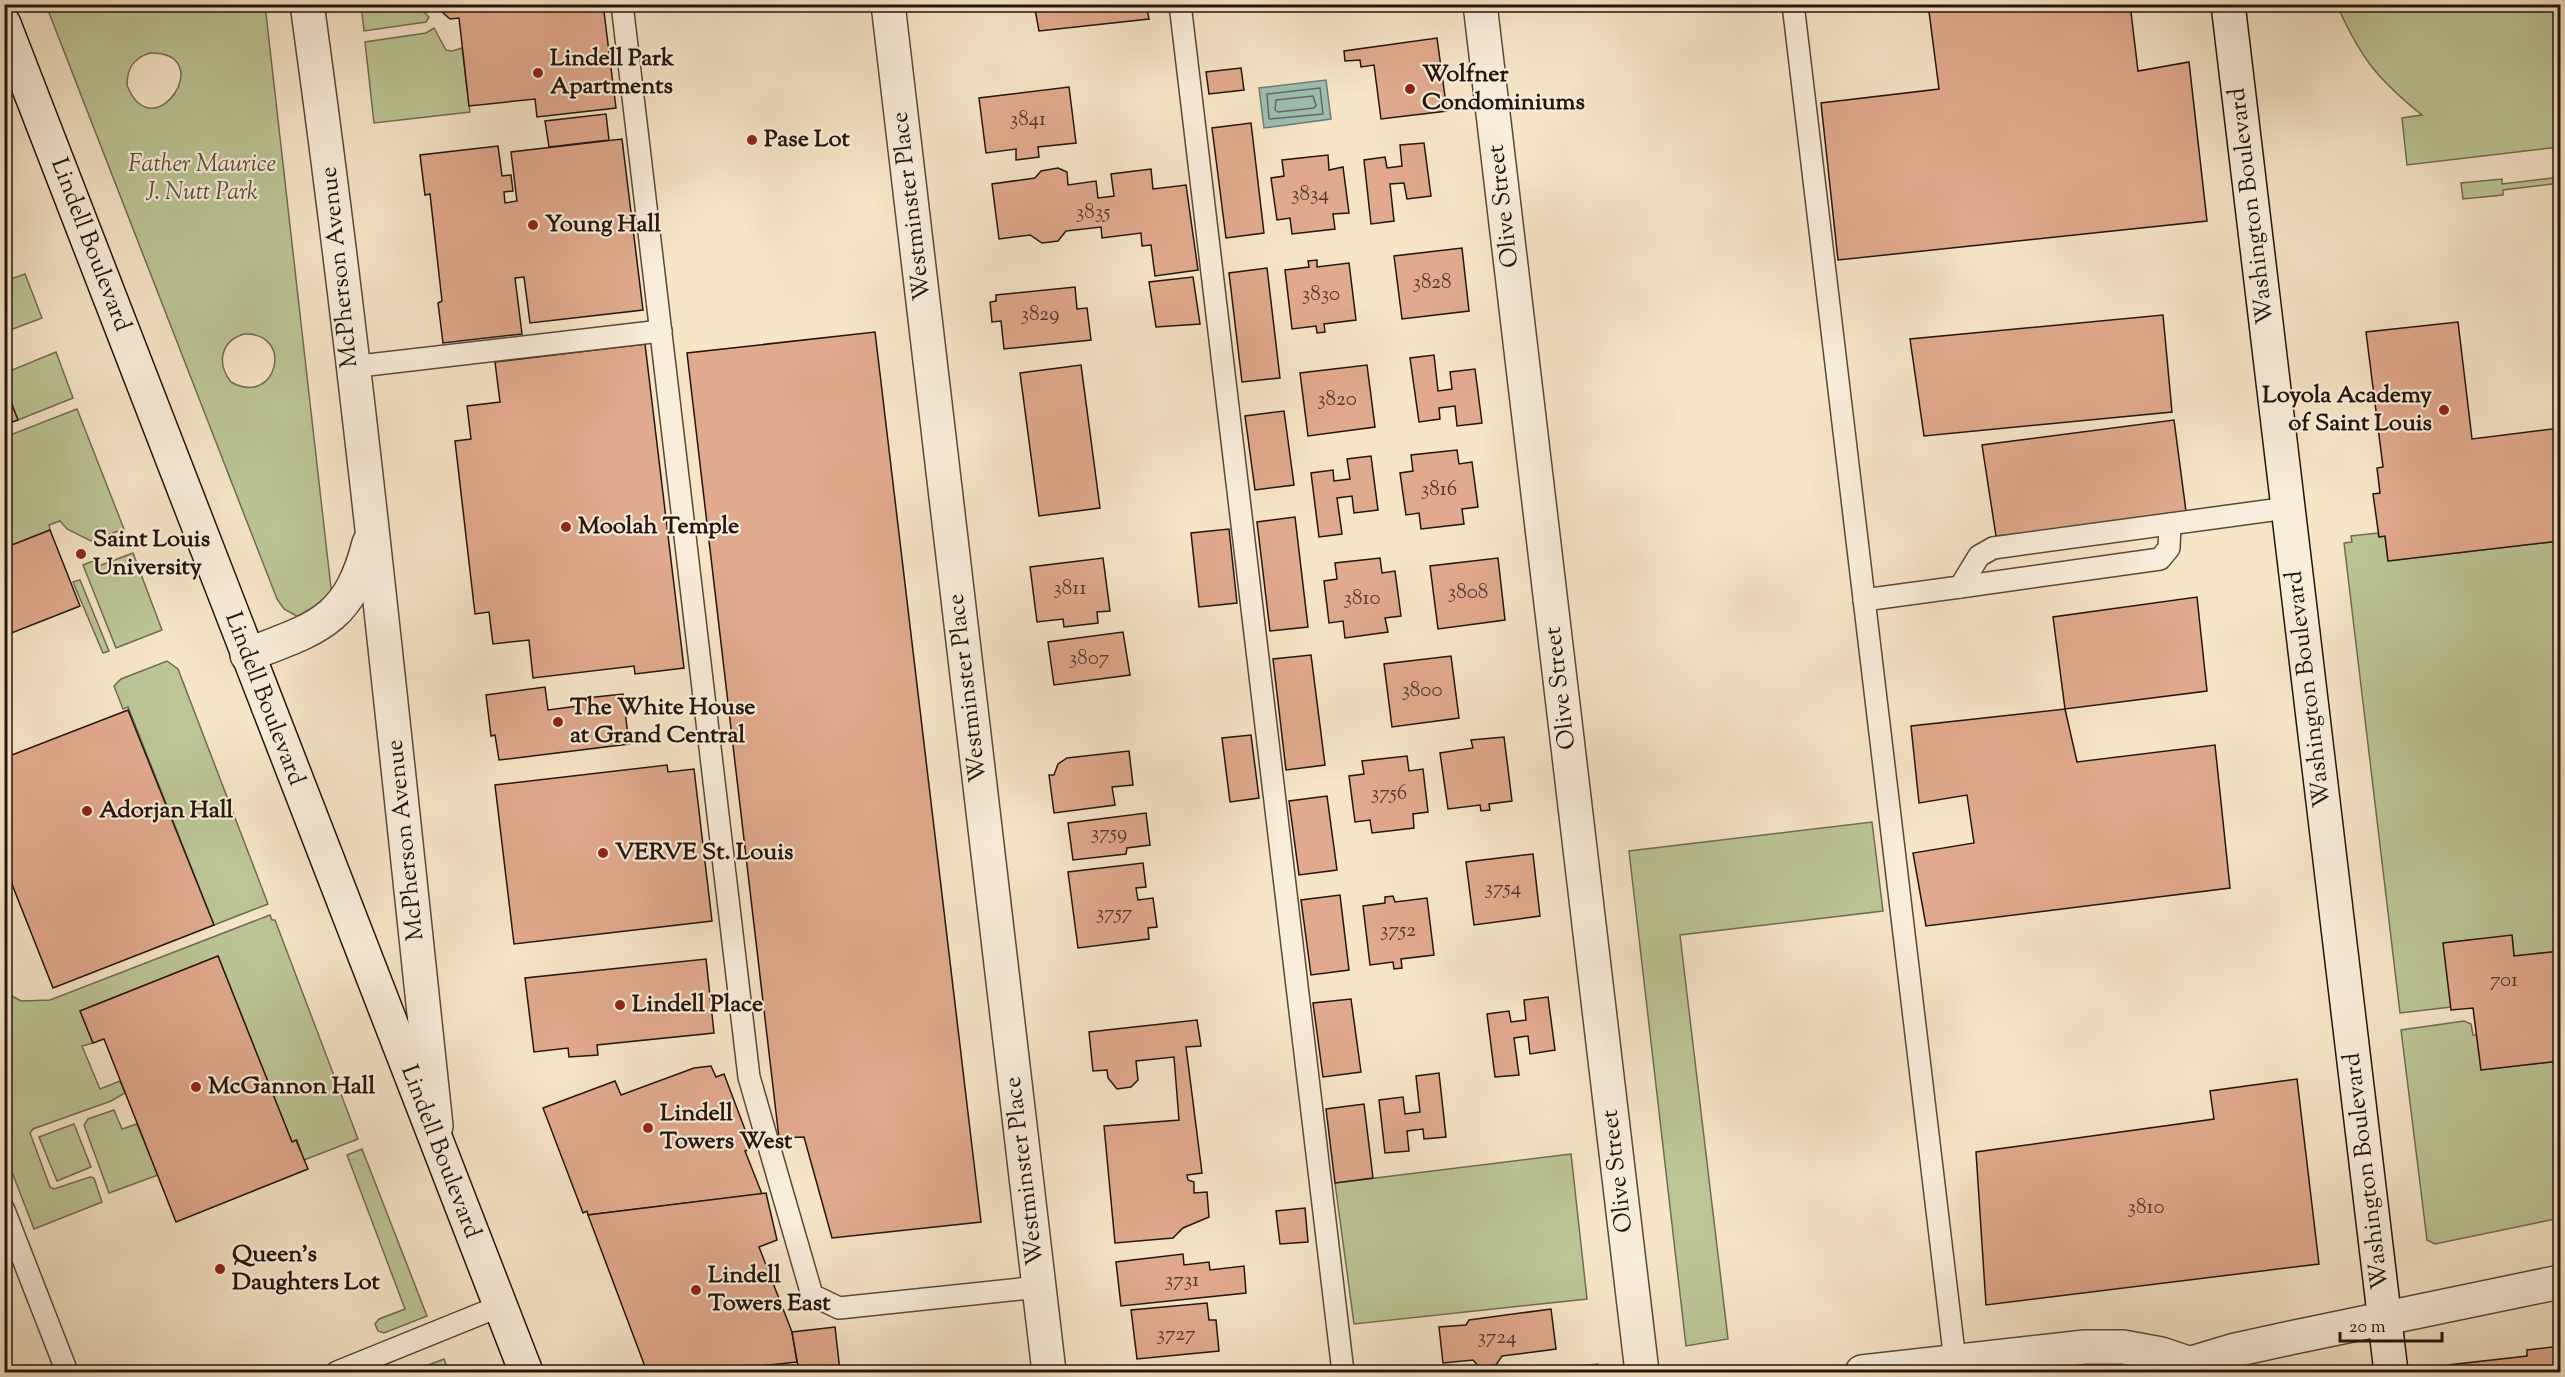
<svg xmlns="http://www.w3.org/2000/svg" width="2565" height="1377" font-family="'Sorts Mill Goudy',serif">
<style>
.green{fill:#bcc596;stroke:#706c51;stroke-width:1.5;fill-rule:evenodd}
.water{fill:#9dbfb2;stroke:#6d7b70;stroke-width:1.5}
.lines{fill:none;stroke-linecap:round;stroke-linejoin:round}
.shore{stroke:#606a5f;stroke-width:1.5}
.building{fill:#e1a98d;stroke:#24140c;stroke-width:1.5}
.service-casing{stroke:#58483b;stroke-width:24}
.minor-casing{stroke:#58483b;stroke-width:36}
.tertiary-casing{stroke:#58483b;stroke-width:36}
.secondary-casing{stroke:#24140c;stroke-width:36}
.service{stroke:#f9eedb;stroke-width:21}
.minor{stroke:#f9eedb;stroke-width:33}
.tertiary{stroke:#f9eedb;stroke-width:33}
.secondary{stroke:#f9eedb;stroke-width:33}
.poi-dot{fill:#8f2418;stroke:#f9eedb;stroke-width:2}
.labels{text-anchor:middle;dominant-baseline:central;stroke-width:4.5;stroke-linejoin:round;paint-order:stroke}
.number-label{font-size:21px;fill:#53392c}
.poi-label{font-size:24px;font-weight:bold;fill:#24140c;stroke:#f9eedb;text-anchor:start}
.park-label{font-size:24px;font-style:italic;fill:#59523c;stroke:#f9eedb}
.street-label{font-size:24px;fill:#24140c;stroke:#f9eedb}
</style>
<rect width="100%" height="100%" fill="#f6e5c7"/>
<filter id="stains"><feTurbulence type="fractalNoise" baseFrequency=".00333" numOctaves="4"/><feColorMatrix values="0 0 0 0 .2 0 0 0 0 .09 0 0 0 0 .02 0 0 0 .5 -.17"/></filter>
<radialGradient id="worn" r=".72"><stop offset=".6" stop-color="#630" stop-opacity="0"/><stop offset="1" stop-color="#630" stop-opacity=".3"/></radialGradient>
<!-- green -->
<g class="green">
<path d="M46,5H265L331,588L330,597L302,619L284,609L277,599ZM150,53C220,52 153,152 127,85C127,69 133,58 150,53ZM244,334C295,332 277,408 231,382C216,363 221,341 244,334Z"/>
<path d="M361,5V4L431,5L425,13L429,17L426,22L364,31Z"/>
<path d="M925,5V4L981,5L926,11Z"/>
<path d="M2337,5H2560V147L2407,165L2402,118L2422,115C2377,79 2360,57 2337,5Z"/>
<path d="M434,28L446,50L452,51L462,48L470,112L374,123L365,42L426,33Z"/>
<path d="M2560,177V183L2503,190V195L2463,199L2461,183L2502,179V184Z"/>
<path d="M25,274L42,318L5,332V281Z"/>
<path d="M56,352L73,398L18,420L5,385V373Z"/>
<path d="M77,409L124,529L91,541L67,529L60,521L49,525L50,530L5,548V437Z"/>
<path d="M2378,533L2379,537L2385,536L2388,561L2560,541V951L2514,956L2512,936L2444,943L2451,1007L2400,1013L2344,543L2352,542L2351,536Z"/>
<path d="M133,553L162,630L116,648L83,565L93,561L96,567Z"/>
<path d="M80,580L109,651L103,653L73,582Z"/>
<path d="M167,661L178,669L268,904L214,925L128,707L123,709L114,686L121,679Z"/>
<path d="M1872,822L1883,911L1680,935L1728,1339L1686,1346L1629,851Z"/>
<path d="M270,915L272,920H275L358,1139L304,1160L297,1140L292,1142L218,956L80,1011L93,1043L82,1046L100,1089L120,1081L125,1093L111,1101L33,1129L30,1133L50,1187L54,1189L90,1177L94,1178L102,1202L34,1229L5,1154V992L21,1001L50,1000Z"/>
<path d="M2464,1021L2471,1024L2473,1035H2477L2481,1070L2560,1061V1218L2435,1244L2427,1240L2401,1030Z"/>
<path d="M114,1110L122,1129L137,1124L158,1175L109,1193L84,1125L88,1119Z"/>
<path d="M74,1124L91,1167L57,1181L39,1137Z"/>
<path d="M362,1149L427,1316L384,1333L378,1331L375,1324L379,1319L405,1309L347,1155Z"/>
<path d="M1571,1154L1587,1299L1354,1324L1335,1183Z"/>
<path d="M444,1359L449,1372H410Z"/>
<path d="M1598,1364L1599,1372H1522Z"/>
</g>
<!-- water -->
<path class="water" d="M1326,80L1331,119L1264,128L1259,88Z"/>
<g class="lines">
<!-- shore -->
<g class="shore">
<path d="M1320,88L1323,114L1269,119L1267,94Z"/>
<path d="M1313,96L1316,105L1314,108L1278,112L1275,110L1276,100Z"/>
</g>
</g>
<!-- building -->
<g class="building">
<path d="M433,4H603L616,108L537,117L535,99L469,106L459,18L450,19Z"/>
<path d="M1034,4H1146L1149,19L1039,31Z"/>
<path d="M1928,4H2130L2138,71L2189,62L2207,221L1838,260L1821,103L1939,89Z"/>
<path d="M1437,38L1447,111L1381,119L1374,65L1361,67L1360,60L1345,61L1344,51Z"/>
<path d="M1241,68L1244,90L1209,94L1206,72Z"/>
<path d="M1069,87L1076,143L1038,147L1039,157L1016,160V149L986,153L979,98Z"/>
<path d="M606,114L609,140L549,147L545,121Z"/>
<path d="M1251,123L1264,233L1226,238L1212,128Z"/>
<path d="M622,139L643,310L530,323L524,277L515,278L522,334L443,343L438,303L442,301L430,194L425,195L420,155L498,146L502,176L511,175L513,191L504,192L505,203L517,201L511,152Z"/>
<path d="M1424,143L1431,196L1407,199L1404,183L1390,184L1394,221L1371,224L1364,160L1385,157L1387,168L1402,166L1400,145Z"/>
<path d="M1328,155L1329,170L1343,167L1349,213L1333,214L1335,229L1292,234L1290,218L1277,220L1271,178L1284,176L1282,160Z"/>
<path d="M1058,168L1067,172L1068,185L1096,181L1098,198L1114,196L1111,174L1151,169L1153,189L1186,185L1198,270L1155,276L1151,245L1142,246L1141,233L1102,238L1101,227L1066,231L1058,241L1042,243L1030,235L999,239L992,184L1035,178L1041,171Z"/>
<path d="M1462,248L1469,311L1402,319L1394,256Z"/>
<path d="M1317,260V267L1349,263L1356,320L1324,324L1325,332L1317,333L1316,326L1292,329L1285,270L1309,267L1308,261Z"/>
<path d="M1267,268L1280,378L1242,382L1229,273Z"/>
<path d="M1193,277L1200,324L1156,327L1149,282Z"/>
<path d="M1075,287L1077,309L1087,308L1091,340L1004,349L1001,321L992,322L990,302L996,301V295Z"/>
<path d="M2163,315L2172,412L1924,436L1910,339Z"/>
<path d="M2458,322L2472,439L2560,428V541L2388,561L2385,536L2379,537L2373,494L2380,493L2377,468L2383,467L2366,332Z"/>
<path d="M875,332L981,1222L832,1238L804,1137L779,1138L687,353Z"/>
<path d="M645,344L684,668L635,674L634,666L533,678L529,640L493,644L489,612L475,614L455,441L471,439L467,406L500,402L495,362Z"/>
<path d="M1434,355L1438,391L1452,389L1450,372L1475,369L1482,423L1457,426L1455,406L1439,408L1440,419L1419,422L1410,358Z"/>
<path d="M1081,365L1100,508L1039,516L1020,373Z"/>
<path d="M1367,365L1375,427L1308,436L1300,373Z"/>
<path d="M4,385L18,420L4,425Z"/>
<path d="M1284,411L1294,485L1255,490L1245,416Z"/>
<path d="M2174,420L2187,519L1996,536L1982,445Z"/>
<path d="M1457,450L1459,464L1472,462L1478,507L1462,509L1464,524L1421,529L1419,513L1406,515L1400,473L1413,471L1411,455Z"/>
<path d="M1371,456L1378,510L1354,513L1352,496L1337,498L1342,534L1319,537L1311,473L1333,470L1334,481L1350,479L1347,459Z"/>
<path d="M1295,517L1308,627L1270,631L1257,522Z"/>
<path d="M1229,529L1237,603L1199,607L1191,533Z"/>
<path d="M50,530L80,606L4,636V584L10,582L4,570V548Z"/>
<path d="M1103,558L1110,611L1097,612L1098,623L1064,627L1063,619L1037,622L1030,567Z"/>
<path d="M1380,558L1382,573L1395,571L1401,616L1385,618L1388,632L1345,638L1343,621L1329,623L1324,581L1337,579L1335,563Z"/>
<path d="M1498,558L1505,620L1438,629L1430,566Z"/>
<path d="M2197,597L2207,691L2065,709L2053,617Z"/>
<path d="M1123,632L1130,675L1054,685L1048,642Z"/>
<path d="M1311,655L1325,765L1286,770L1273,659Z"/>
<path d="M1451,656L1459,718L1392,727L1384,664Z"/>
<path d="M545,687L548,710L578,706L577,699L623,694L629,744L499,760L495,735L491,736L486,695Z"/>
<path d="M2065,709L2077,762L2215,745L2230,888L1926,926L1913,853L1974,843L1967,795L1919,803L1911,726Z"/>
<path d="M128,710L214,925L53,988L4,864V758Z"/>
<path d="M1251,735L1259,798L1230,802L1222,738Z"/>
<path d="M1504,737L1512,801L1489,804L1490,810L1481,811L1480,805L1448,809L1440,753L1473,748L1471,740Z"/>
<path d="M1129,751L1133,785L1112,787L1115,805L1054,813L1049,775H1054L1058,764L1067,758Z"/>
<path d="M1407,756L1409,771L1423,769L1428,812L1413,814L1414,828L1372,833L1370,820L1355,822L1349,776L1364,774L1362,761Z"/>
<path d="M667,765L668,772L694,769L712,921L514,944L495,785Z"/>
<path d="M1327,796L1337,870L1299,875L1289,801Z"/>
<path d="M1146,813L1150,845L1127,848L1126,854L1073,860L1068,823Z"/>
<path d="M1533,854L1540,916L1474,925L1466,862Z"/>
<path d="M1143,863L1146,887L1136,888L1138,900L1153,898L1157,927L1148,928L1149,939L1078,948L1068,872Z"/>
<path d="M1340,895L1349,970L1311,975L1301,900Z"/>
<path d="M1393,896L1395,902L1427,898L1434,955L1401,959L1402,968L1394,969L1393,962L1370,965L1363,906L1385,903V897Z"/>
<path d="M2512,935L2514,956L2560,951V1061L2481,1070L2473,1008L2451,1010L2443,943Z"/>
<path d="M218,956L292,1142L296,1140L308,1169L176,1222L104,1039L93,1043L80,1011Z"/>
<path d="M706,959L714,1033L597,1045L598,1055L569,1057L568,1048L534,1052L525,978Z"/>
<path d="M1548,997L1555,1050L1530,1054L1528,1036L1514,1038L1519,1075L1495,1077L1487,1014L1509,1011L1511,1022L1526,1020L1524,1000Z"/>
<path d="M1351,999L1361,1072L1323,1077L1313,1003Z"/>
<path d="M1197,1020L1201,1046L1186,1047L1202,1173L1187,1175L1188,1180L1194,1182V1193L1207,1192L1209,1217L1183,1228L1173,1238L1115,1243L1104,1126L1179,1120L1174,1057L1136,1061L1138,1080L1131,1087L1117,1089L1108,1078L1107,1070L1093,1071L1089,1032Z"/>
<path d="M711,1066L716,1077L724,1074L752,1148L745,1151L762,1194L588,1215L587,1211L583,1213L543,1108L615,1081L621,1095L694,1068Z"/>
<path d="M1439,1073L1446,1137L1424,1139L1423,1129L1407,1131L1409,1151L1385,1153L1379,1100L1403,1097L1405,1114L1420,1112L1416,1076Z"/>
<path d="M2297,1079L2319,1264L1986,1305L1976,1152L2214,1119L2210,1091Z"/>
<path d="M1364,1104L1373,1178L1335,1183L1326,1109Z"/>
<path d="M766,1193L777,1240L759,1247L792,1332L797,1362L705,1372H647L588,1215Z"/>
<path d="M1305,1208L1308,1242L1280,1244L1276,1211Z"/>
<path d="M1183,1254L1184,1265L1209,1262L1210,1270L1244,1266L1246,1293L1121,1306L1116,1262Z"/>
<path d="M1207,1303L1209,1320H1216L1219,1351L1137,1359L1131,1310Z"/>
<path d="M1551,1309L1556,1349L1502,1356L1496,1365L1480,1368L1473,1360L1443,1363L1439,1327L1466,1325L1469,1320Z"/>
<path d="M835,1327L840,1371L799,1372L792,1332Z"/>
<path d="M2560,1346V1372H2449L2448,1365L2527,1356V1350Z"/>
</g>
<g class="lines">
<!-- service casing -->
<g class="service-casing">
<g id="service">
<path d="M622,4L749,1077L812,1295L839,1308L1039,1287"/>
<path d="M1180,4L1343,1372"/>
<path d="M1793,4L1955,1361"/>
<path d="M351,367L661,331"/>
<path d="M1960,587L2160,559L2169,548L2170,524"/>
<path d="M1864,600L1960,587L1979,556L1993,548L2288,508"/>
<path d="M4,1210L67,1372"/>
<path d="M337,1372L500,1306"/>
</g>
</g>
<!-- minor casing -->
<g class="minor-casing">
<g id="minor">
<path d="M307,4C359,377 396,752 436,1126"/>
<path d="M888,4L1049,1372"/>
<path d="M1480,4L1642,1372"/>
<path d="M247,655C317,628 349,622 369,543"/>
<path d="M1862,1372L2085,1347H2123L2161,1354L2188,1363"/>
</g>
</g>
<!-- tertiary casing -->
<g class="tertiary-casing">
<path id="tertiary" d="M2162,1372L2235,1350L2290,1338L2560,1282"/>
</g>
<!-- secondary casing -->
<g class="secondary-casing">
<g id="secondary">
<path d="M2228,4L2391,1372"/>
<path d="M4,24L526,1372"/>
</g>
</g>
<!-- service -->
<use href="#service" class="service"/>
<!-- minor -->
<use href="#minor" class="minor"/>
<!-- tertiary -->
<use href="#tertiary" class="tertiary"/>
<!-- secondary -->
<use href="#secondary" class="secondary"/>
</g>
<!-- markers -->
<g class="poi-dot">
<circle cx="538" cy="73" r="6"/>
<circle cx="1410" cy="89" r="6"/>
<circle cx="752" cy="140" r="6"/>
<circle cx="533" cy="225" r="6"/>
<circle cx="2444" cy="410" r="6"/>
<circle cx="566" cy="527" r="6"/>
<circle cx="81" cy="554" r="6"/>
<circle cx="558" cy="722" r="6"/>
<circle cx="87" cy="811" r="6"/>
<circle cx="603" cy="853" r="6"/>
<circle cx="620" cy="1005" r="6"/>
<circle cx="196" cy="1087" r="6"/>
<circle cx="648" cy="1128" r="6"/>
<circle cx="220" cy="1269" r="6"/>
<circle cx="696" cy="1290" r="6"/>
</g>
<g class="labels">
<!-- number labels -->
<g class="number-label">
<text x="1028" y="120">3841</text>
<text x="1310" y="195">3834</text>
<text x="1093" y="213">3835</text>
<text x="1432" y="283">3828</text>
<text x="1321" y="295">3830</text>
<text x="1040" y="315">3829</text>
<text x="1337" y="400">3820</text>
<text x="1439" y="490">3816</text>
<text x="1070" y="589">3811</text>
<text x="1468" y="593">3808</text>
<text x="1362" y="599">3810</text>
<text x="1089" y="659">3807</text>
<text x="1422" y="691">3800</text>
<text x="1389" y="794">3756</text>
<text x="1109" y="834">3759</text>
<text x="1503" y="889">3754</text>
<text x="1114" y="914">3757</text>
<text x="1398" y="931">3752</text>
<text x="2504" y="981">701</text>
<text x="2146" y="1208">3810</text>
<text x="1182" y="1281">3731</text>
<text x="1176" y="1335">3727</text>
<text x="1497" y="1338">3724</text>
</g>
<!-- poi labels -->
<g class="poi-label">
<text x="550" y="59">Lindell Park<tspan x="550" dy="28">Apartments</tspan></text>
<text x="1422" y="75">Wolfner<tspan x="1422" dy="28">Condominiums</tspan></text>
<text x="764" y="140">Pase Lot</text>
<text x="545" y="225">Young Hall</text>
<text x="2432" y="396" text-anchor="end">Loyola Academy<tspan x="2432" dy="28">of Saint Louis</tspan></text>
<text x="578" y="527">Moolah Temple</text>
<text x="93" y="540">Saint Louis<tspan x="93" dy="28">University</tspan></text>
<text x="570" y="708">The White House<tspan x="570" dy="28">at Grand Central</tspan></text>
<text x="99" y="811">Adorjan Hall</text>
<text x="615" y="853">VERVE St. Louis</text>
<text x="632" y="1005">Lindell Place</text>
<text x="208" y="1087">McGannon Hall</text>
<text x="660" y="1114">Lindell<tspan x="660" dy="28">Towers West</tspan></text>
<text x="232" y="1255">Queen's<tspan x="232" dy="28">Daughters Lot</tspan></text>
<text x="708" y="1276">Lindell<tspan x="708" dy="28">Towers East</tspan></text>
</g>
<!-- park labels -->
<g class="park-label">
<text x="202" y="165">Father Maurice<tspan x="202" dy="28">J. Nutt Park</tspan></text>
</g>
<!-- street labels -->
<g class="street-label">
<text transform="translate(912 206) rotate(-97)">Westminster Place</text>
<text transform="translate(1504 206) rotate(-97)">Olive Street</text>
<text transform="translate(2252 206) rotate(-97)">Washington Boulevard</text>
<text transform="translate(90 245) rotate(69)">Lindell Boulevard</text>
<text transform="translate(340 267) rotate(-96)">McPherson Avenue</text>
<text transform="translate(968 688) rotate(-97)">Westminster Place</text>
<text transform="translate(1561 688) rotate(-97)">Olive Street</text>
<text transform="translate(2309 689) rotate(-97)">Washington Boulevard</text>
<text transform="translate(264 699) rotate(69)">Lindell Boulevard</text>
<text transform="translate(406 840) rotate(-96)">McPherson Avenue</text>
<text transform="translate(440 1152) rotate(69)">Lindell Boulevard</text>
<text transform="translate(1025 1171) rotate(-97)">Westminster Place</text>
<text transform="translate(1618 1171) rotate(-97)">Olive Street</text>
<text transform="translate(2367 1171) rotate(-97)">Washington Boulevard</text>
</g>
</g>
<!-- margin -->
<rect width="2565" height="1377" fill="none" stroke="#f6e5c7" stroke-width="24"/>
<rect x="6" y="6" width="2553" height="1365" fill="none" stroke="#24140c" stroke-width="3"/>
<rect x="12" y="12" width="2541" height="1353" fill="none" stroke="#24140c" stroke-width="1.5"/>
<!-- scale -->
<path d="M2340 1332v9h102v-9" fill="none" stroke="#24140c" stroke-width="3"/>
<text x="2349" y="1332" font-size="18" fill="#24140c" stroke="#f9eedb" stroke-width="4.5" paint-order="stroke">20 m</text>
<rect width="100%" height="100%" filter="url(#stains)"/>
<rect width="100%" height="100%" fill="url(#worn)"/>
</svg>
